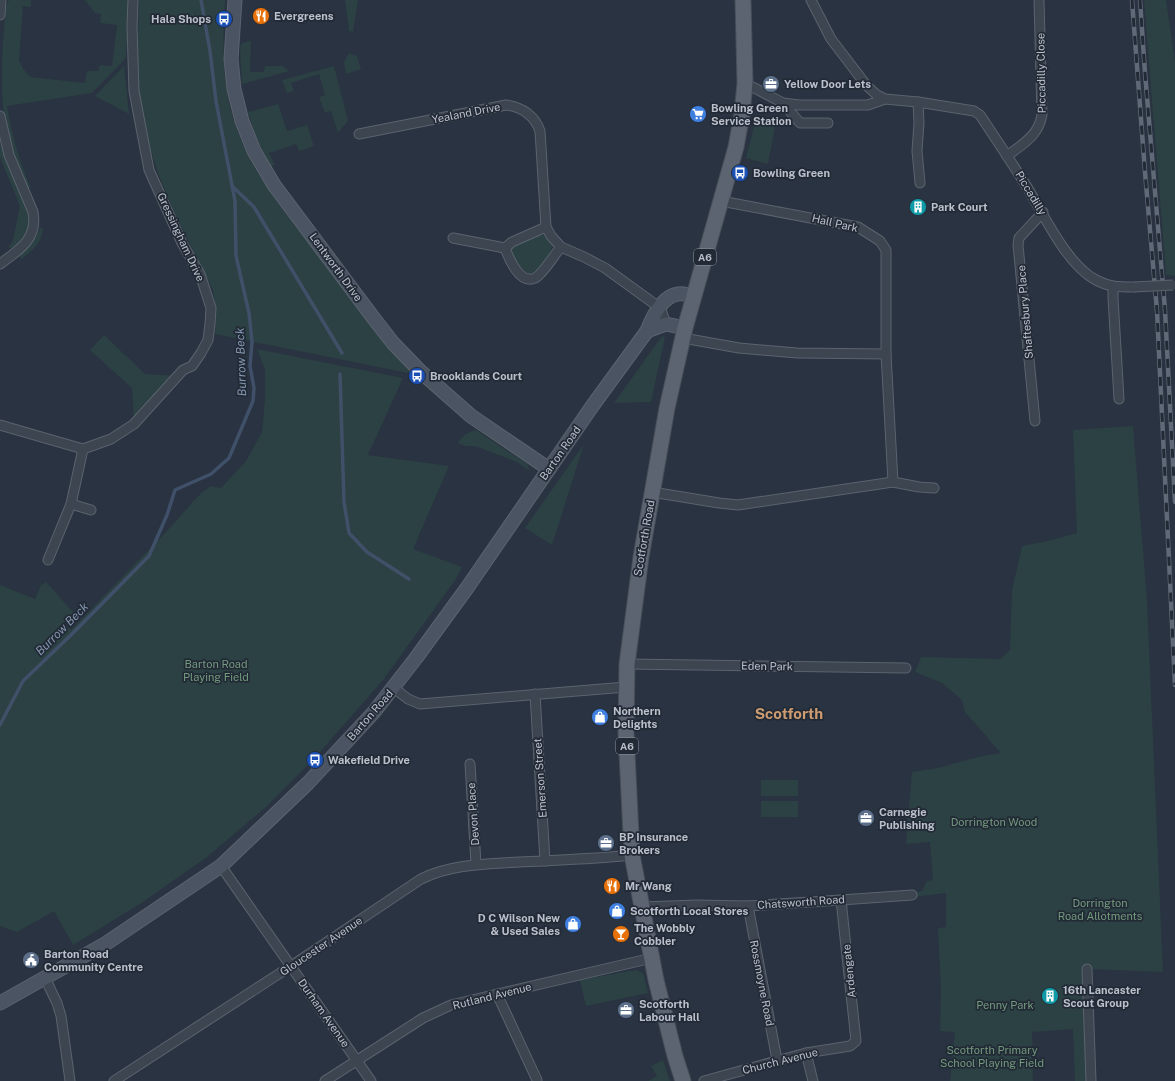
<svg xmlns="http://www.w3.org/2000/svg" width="1175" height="1081" font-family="'Public Sans',sans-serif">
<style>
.green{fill:#2c4143}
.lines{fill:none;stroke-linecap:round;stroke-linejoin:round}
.stream{stroke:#405069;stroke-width:3.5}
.street-casing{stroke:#5b636e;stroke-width:11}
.secondary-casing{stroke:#5b636e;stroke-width:15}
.primary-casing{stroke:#474e5a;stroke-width:17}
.street{stroke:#3d4551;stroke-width:9}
.secondary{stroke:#4b5463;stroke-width:13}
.primary{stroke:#5b6470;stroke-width:15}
.rail-casing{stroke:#606977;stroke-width:4.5}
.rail{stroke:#222a36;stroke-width:3;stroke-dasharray:9;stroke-linecap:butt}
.street-bridge-casing{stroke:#5b636e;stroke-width:11;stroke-linecap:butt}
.street-bridge{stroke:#3d4551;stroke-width:9}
.labels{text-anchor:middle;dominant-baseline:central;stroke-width:3.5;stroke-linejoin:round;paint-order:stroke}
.shield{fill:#222a36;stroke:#8c939e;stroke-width:1}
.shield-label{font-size:10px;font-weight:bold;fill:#bac0cb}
.poi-label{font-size:11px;font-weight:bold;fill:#bac0cb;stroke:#222a36;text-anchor:start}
.street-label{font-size:11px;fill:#bac0cb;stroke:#222a36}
.park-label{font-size:11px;fill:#739a7d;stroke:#222a36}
.water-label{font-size:12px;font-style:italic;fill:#8496b0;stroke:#222a36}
.district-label{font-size:15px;font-weight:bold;fill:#ce9c71;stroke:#222a36}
</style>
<rect width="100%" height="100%" fill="#293341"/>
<!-- green -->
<g class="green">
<path d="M9,0H31V7L23,6L19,61L24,70L31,77L85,83L87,71H98L100,65L112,66L117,25L100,23L101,14L95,13L85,0H129L126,58L92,93L7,106C12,135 19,161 31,188L27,187C24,180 19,173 16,166C0,125 0,72 4,30C5,21 4,8 9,0Z"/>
<path d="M139,0H225C223,39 221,77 232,114C248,171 286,214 322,260C352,298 381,337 413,374L215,334L216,313L213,290L176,216L159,176L151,151L145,129L139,96L137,66Z"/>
<path d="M345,0H358L353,32L349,31Z"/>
<path d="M1144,0H1166L1175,61V276L1166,275Z"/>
<path d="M251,41L250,72H264L265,66H283L289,71L242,84L240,48L242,43Z"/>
<path d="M349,53L357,56L361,69L346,74L344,62Z"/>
<path d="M124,66L129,114L95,96Z"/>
<path d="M334,66L348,121L338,133L331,111L325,113L319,97L325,95L319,74L291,83L294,91L287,93L282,80Z"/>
<path d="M278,104L287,131L307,125L314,146L299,151L296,144L269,153L275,165L270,167L255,135L248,112Z"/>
<path d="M756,119L775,124L774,133L768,164L746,158Z"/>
<path d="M0,143L4,155L29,212C31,230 25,239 12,249L8,247L11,244L13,240L20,206L0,157Z"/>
<path d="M43,227C42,243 33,250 22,259L18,256C31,245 33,244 40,228Z"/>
<path d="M541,234L548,238L553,243C552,253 539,272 529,274C523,270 512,259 511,252C510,249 512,248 513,245L537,235Z"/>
<path d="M104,335L145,374L177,376L134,424L132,388L90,350Z"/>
<path d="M662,336L665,337L651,402L614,403Z"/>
<path d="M257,349L403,378L368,455L449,466L413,549L462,567L456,579L383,680L312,761L265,808L207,857L143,902L73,945L54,911L17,932L0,926V585L35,599L41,585L46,582L74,613L63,624L71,630L165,533L201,493L211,486L221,488L246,461L262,432L265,400V370Z"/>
<path d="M1133,426L1147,601L1163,972L1087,969L1091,1081H1075L1073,1029L1032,1032L1033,1081H950L955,1032L940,1031L941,991L938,928L946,927V893L912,897V893L922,891L927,881L933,880L930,842L906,844L912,772L938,768L982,756L1001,753L965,712L962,700L942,683L915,672L921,657L1000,659L1010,650L1012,590L1022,546L1047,541L1077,533L1073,430Z"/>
<path d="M476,430L527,464L530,471L517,462L475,446H465L458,443C462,435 468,432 476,430Z"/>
<path d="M584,444L552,545L525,528Z"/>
<rect x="761" y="780" width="37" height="16"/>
<rect x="761" y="801" width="37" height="16"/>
<path d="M636,970L643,973L648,993L586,1006L580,980Z"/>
<path d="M663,1060L670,1081H648L657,1076L651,1066Z"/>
</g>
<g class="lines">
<!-- stream -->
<g class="stream">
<path d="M232,186L254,207L342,353"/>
<path d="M340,374L344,502L349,533L367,552L409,579"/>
<path d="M0,725L23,681L73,633L149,556L167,515L175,490L211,474L229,458L253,401L254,388L250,366L252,342L249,313L236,256L235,201L216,101L210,51L201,0"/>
</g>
<!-- street casing -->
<g class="street-casing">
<g id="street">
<path d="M811,0L831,39L867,86L877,95L885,99L918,102L974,111L980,115C996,139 1012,163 1027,187C1044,215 1067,265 1096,280C1109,287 1119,287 1134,287"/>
<path d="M0,15L1,0"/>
<path d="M745,83L783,103L799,105H868L885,99"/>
<path d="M918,102L919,123L917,151L920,183"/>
<path d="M783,103L800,123H828"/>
<path d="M0,116L9,155L33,212C38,239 19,250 0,264"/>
<path d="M359,134L506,105C522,107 535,116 540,131L546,227L551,236L561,247L584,257L605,268L656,305L660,307L666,324"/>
<path d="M1007,156C1024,143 1038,136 1042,115L1039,0"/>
<path d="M721,201L858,227L880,241L886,250V354L893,482"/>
<path d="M546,227L512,242L505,248C509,259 520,285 535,278C543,274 554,255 561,247"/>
<path d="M453,238L505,248"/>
<path d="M1113,287V298L1119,399"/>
<path d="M683,338L739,348L797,353L886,354"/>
<path d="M1035,421L1018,245L1019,238L1043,212"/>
<path d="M0,425L83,449L111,439L134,424L183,370L192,366L201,353L208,340L210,324L211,308L200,274L182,243L149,170L134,91L132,26L133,0"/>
<path d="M652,492L719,503L738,505L893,482L919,487L934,488"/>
<path d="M71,504L91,510"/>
<path d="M48,560L71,504L83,449"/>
<path d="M627,664L906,668"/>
<path d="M394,688L408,699L420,704L626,687"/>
<path d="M535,694L545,861"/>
<path d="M470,764L476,864"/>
<path d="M221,866L371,1081"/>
<path d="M748,906L777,1060"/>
<path d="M642,907L697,905L748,906L841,900L912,895"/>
<path d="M1087,969L1091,1081"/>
<path d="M45,978L57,1003L61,1016L70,1081"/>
<path d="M497,994L537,1080"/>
<path d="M806,1053L813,1081"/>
<path d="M114,1081L291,966L421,879C451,864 486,864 519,862C557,860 595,859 632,855"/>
<path d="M325,1081L423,1018L451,1005L652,958"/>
<path d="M704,1081L806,1053L850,1046L856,1041L841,900"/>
</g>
</g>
<!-- secondary casing -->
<g class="secondary-casing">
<g id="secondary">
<path d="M235,0L231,59L234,89L242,121L254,151L274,185L375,320L393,343L421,372L471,416L549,469"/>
<path d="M647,331L666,324L685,328"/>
<path d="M0,1003L105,944L221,866L308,783L374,712L416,658L467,588L593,405L647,331C652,318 662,296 678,294C683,293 689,295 694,296"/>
</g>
</g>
<!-- primary casing -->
<g class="primary-casing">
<path id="primary" d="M683,1081L675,1056L656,980L632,855L626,733L627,664L641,557L667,408L685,328L736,147L742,114L745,83L743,0"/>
</g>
<!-- street -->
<use href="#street" class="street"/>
<!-- secondary -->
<use href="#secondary" class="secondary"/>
<!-- primary -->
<use href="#primary" class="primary"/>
<!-- rail casing -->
<g class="rail-casing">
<g id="rail">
<path d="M1132,0L1145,172L1157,311L1175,685"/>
<path d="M1140,0L1145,73L1165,310L1175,502"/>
</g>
</g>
<!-- rail -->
<use href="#rail" class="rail"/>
<!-- street-bridge casing -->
<g class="street-bridge-casing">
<path id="street-bridge" d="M1134,287L1173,285"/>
</g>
<!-- street-bridge -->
<use href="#street-bridge" class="street-bridge"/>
</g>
<!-- icons -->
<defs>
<g id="restaurant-disc" transform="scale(0.9)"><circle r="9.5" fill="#e8710a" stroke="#222a36"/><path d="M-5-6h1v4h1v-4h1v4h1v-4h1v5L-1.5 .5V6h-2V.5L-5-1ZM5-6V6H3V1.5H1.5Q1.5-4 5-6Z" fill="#fff"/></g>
<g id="bus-disc" transform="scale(0.9)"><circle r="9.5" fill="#1a4fb4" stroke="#222a36"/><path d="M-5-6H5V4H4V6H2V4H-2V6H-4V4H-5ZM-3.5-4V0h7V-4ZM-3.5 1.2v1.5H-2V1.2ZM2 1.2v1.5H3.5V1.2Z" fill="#fff"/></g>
<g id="office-disc" transform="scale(0.9)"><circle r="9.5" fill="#5c6f8a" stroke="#222a36"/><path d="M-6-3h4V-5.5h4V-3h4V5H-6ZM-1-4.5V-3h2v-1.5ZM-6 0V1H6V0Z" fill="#fff"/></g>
<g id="supermarket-disc" transform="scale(0.9)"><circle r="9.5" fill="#3f7fe0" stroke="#222a36"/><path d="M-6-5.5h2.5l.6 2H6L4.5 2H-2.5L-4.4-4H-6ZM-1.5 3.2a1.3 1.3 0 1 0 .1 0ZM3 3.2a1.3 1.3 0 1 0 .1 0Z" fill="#fff"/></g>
<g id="building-disc" transform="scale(0.9)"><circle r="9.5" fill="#0f9aa8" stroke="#222a36"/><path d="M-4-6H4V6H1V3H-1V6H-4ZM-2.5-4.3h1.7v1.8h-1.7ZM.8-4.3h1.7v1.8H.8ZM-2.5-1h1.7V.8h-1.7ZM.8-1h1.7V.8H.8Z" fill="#fff"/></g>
<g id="shop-disc" transform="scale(0.9)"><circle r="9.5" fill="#3f7fe0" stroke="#222a36"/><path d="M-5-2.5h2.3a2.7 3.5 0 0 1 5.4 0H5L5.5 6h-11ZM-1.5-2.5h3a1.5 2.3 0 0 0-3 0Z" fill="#fff"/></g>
<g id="bar-disc" transform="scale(0.9)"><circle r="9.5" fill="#e8710a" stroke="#222a36"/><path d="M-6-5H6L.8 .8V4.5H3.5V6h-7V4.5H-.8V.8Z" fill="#fff"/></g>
<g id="civic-disc" transform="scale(0.9)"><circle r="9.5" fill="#5c6f8a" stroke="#222a36"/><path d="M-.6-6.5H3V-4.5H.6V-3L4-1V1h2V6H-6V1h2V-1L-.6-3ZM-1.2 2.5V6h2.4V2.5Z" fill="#fff"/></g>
</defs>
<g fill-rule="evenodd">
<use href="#restaurant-disc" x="261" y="16"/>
<use href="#bus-disc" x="224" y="19"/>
<use href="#office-disc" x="771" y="84"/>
<use href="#supermarket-disc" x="698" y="114"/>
<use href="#bus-disc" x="740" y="173"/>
<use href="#building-disc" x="918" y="207"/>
<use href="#bus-disc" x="417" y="376"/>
<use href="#shop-disc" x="600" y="717"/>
<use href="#bus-disc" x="315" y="760"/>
<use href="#office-disc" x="866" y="818"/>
<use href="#office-disc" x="606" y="843"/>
<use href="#restaurant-disc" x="612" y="886"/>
<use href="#shop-disc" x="617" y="911"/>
<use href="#shop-disc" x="573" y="924"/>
<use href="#bar-disc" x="621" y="934"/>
<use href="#civic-disc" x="31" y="960"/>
<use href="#building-disc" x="1050" y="996"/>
<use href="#office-disc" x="626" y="1010"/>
</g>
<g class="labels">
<!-- shield labels -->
<g class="shield">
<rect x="694" y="249" width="22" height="16" rx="3"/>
<rect x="616" y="738" width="22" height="16" rx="3"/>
</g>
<g class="shield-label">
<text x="705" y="257">A6</text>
<text x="627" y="746">A6</text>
</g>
<!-- poi labels -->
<g class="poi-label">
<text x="274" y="16">Evergreens</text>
<text x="211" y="19" text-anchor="end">Hala Shops</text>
<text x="784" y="84">Yellow Door Lets</text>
<text x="711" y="108">Bowling Green<tspan x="711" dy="13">Service Station</tspan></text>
<text x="753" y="173">Bowling Green</text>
<text x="931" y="207">Park Court</text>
<text x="430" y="376">Brooklands Court</text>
<text x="613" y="711">Northern<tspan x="613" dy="13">Delights</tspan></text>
<text x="328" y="760">Wakefield Drive</text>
<text x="879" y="812">Carnegie<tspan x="879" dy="13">Publishing</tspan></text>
<text x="619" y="837">BP Insurance<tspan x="619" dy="13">Brokers</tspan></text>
<text x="625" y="886">Mr Wang</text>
<text x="630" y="911">Scotforth Local Stores</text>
<text x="560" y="918" text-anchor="end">D C Wilson New<tspan x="560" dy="13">&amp; Used Sales</tspan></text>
<text x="634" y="928">The Wobbly<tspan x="634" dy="13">Cobbler</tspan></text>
<text x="44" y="954">Barton Road<tspan x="44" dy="13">Community Centre</tspan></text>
<text x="1063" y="990">16th Lancaster<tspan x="1063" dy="13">Scout Group</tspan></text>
<text x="639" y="1004">Scotforth<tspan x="639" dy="13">Labour Hall</tspan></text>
</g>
<!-- street labels -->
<g class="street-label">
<text transform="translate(1041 73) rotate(-91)">Piccadilly Close</text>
<text transform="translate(466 113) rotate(-11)">Yealand Drive</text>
<text transform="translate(1031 193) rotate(59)">Piccadilly</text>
<text transform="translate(835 223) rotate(13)">Hall Park</text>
<text transform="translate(181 237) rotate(65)">Gressingham Drive</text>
<text transform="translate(336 267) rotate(54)">Lentworth Drive</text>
<text transform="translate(1025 312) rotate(-95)">Shaftesbury Place</text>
<text transform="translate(560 453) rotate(-55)">Barton Road</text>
<text transform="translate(644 538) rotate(-80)">Scotforth Road</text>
<text transform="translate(767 666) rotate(1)">Eden Park</text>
<text transform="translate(370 715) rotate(-49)">Barton Road</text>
<text transform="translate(540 778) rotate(-94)">Emerson Street</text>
<text transform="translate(473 814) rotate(-94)">Devon Place</text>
<text transform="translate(801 902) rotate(-4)">Chatsworth Road</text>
<text transform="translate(321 946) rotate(-34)">Gloucester Avenue</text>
<text transform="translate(849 971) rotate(-96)">Ardengate</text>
<text transform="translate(762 983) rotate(79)">Rossmoyne Road</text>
<text transform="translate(492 996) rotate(-14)">Rutland Avenue</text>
<text transform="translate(324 1013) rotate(55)">Durham Avenue</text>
<text transform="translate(780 1061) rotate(-14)">Church Avenue</text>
</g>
<!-- park labels -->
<g class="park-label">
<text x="216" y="664">Barton Road<tspan x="216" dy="13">Playing Field</tspan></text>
<text x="994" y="822">Dorrington Wood</text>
<text x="1100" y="903">Dorrington<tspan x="1100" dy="13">Road Allotments</tspan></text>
<text x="1005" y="1005">Penny Park</text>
<text x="992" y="1050">Scotforth Primary<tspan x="992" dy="13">School Playing Field</tspan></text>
</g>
<!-- water labels -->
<g class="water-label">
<text transform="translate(241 362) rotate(-92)">Burrow Beck</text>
<text transform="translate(62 629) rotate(-45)">Burrow Beck</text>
</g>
<!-- district labels -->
<g class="district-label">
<text x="789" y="713">Scotforth</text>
</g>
</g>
</svg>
